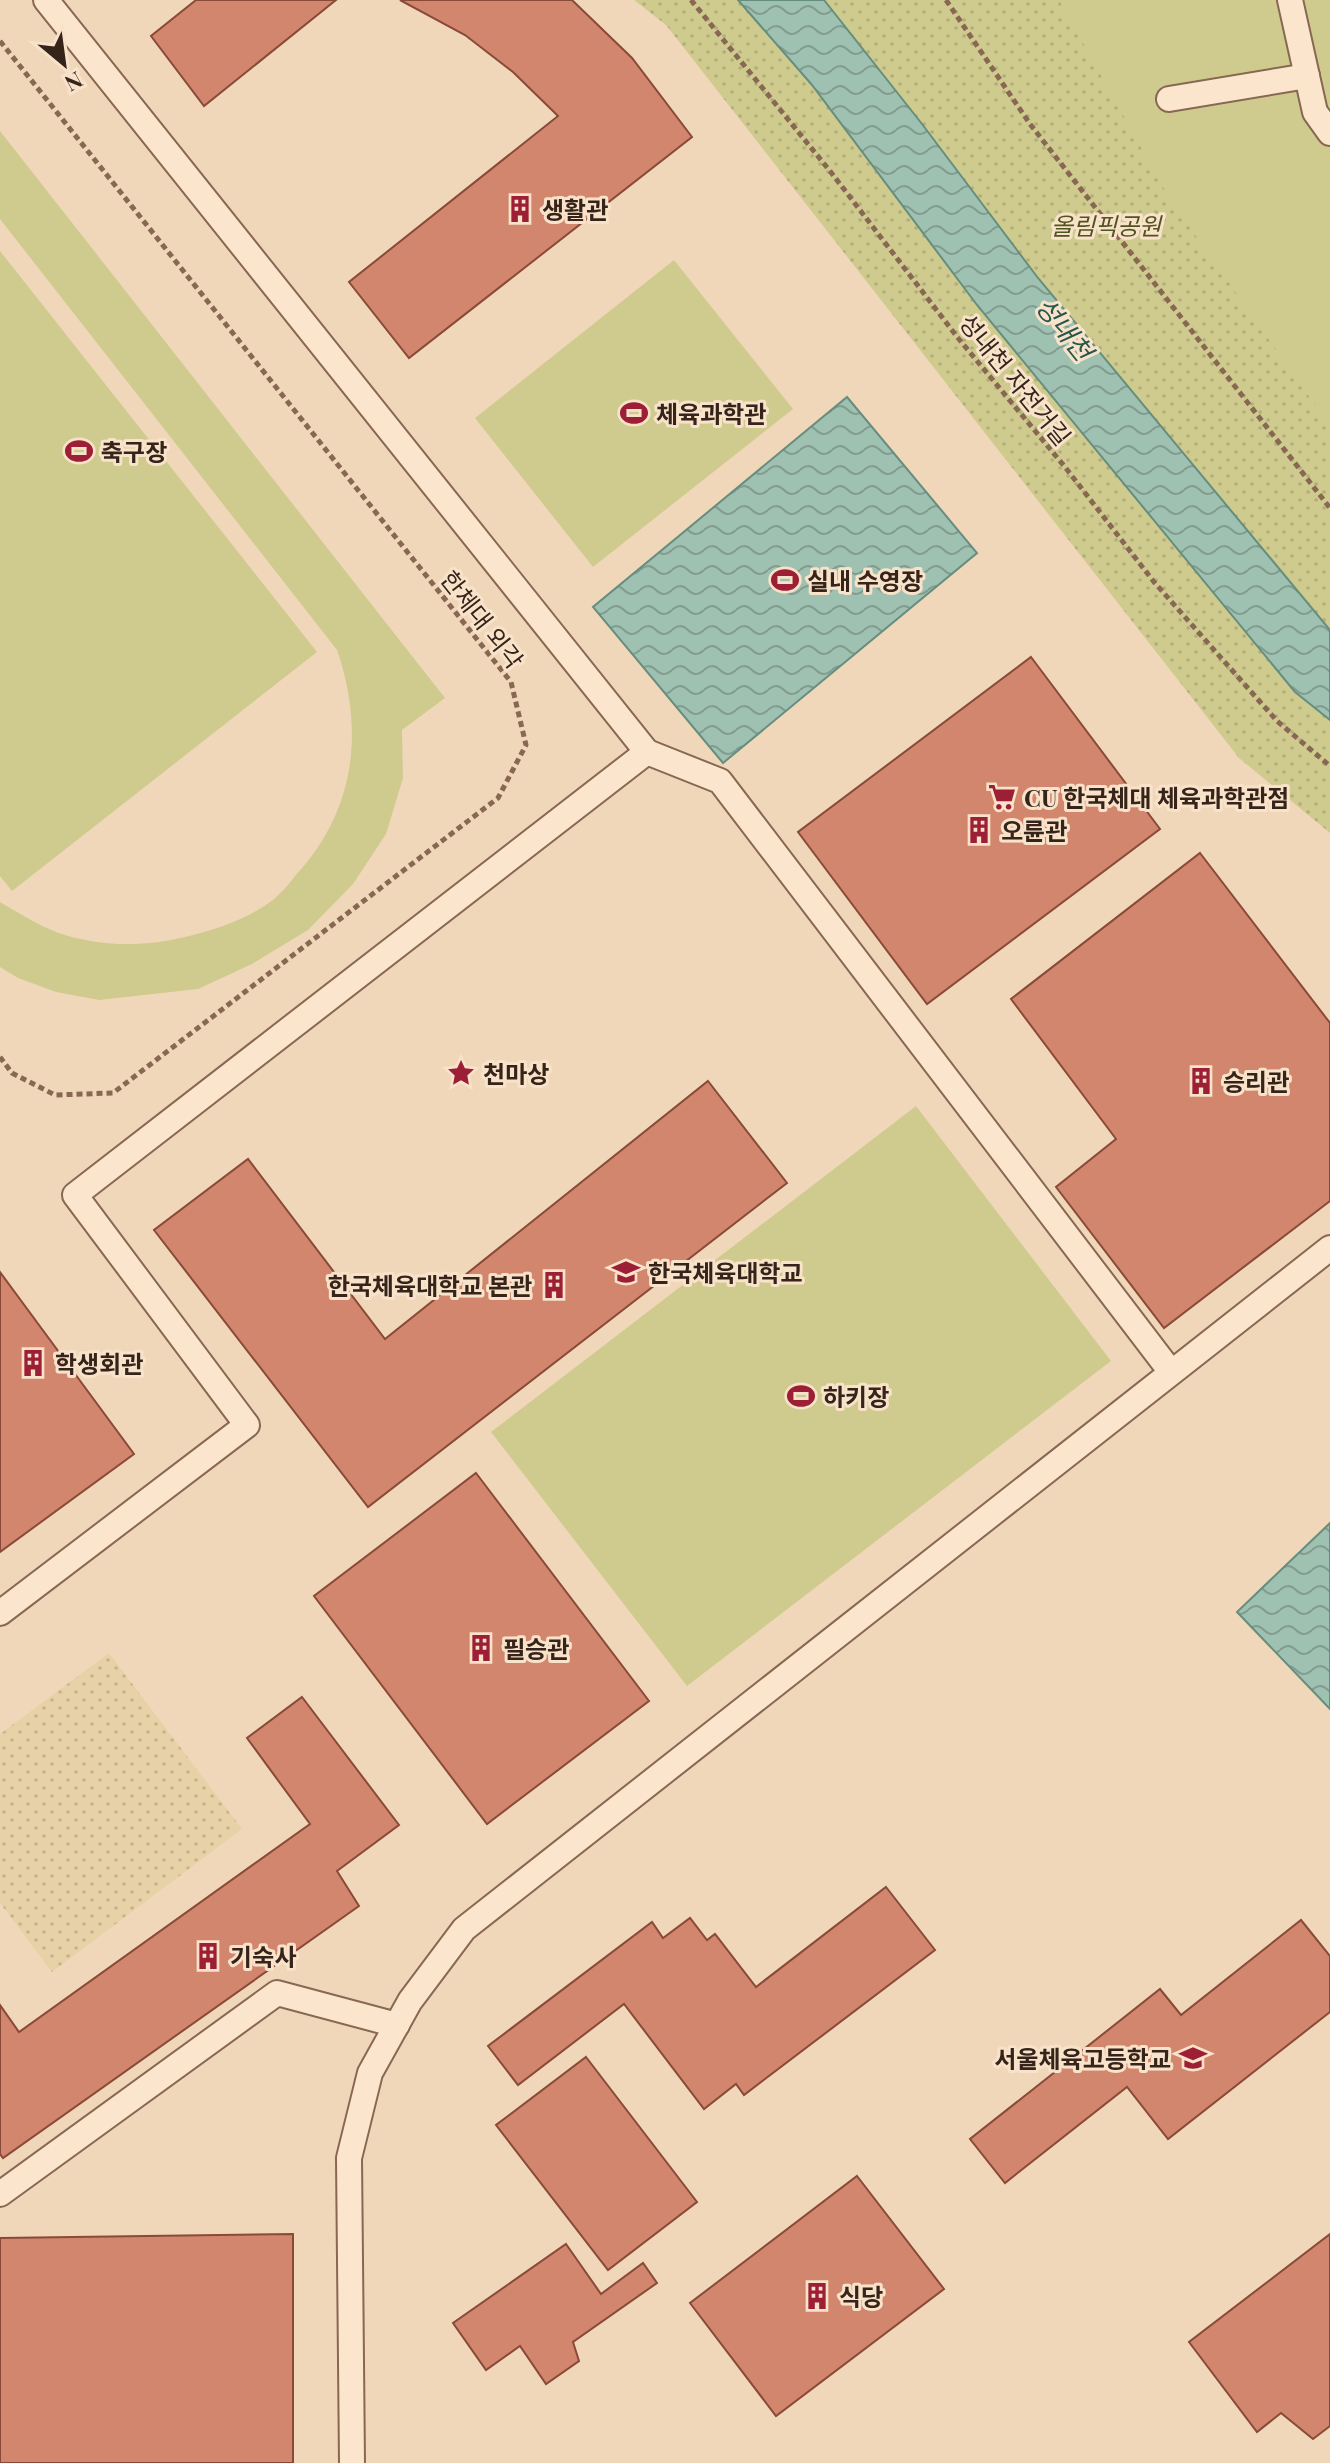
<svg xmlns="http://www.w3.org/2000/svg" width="1330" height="2463" font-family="'Playfair Display','Noto Sans KR',serif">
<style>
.farmland{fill:url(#farmland-dots)}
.green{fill:url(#green-dots)}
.pitch{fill:#cfcb8e}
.water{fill:url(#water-waves);stroke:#668e7e;stroke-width:2}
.building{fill:#d2866d;stroke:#894a38;stroke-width:2}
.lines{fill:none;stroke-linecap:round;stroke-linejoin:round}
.service-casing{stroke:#886753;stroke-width:28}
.path{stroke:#886753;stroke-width:5;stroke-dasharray:6 4;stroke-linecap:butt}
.service{stroke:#fbe6cd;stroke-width:24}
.labels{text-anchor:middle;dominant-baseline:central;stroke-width:6;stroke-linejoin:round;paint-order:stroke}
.poi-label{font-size:24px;font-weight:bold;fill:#36231a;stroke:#f8e3ca;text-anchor:start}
.park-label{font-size:24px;font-style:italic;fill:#50541f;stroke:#f8e3ca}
.street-label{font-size:24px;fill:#36231a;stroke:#f8e3ca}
.water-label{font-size:26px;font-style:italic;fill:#27574c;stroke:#f8e3ca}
</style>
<defs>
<pattern id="farmland-dots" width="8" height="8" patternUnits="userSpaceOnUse" patternTransform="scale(2)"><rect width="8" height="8" fill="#e7d2a7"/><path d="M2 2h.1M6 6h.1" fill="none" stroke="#c7b48f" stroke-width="1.8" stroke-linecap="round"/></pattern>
<pattern id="green-dots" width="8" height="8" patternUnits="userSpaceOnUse" patternTransform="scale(2)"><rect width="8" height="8" fill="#cfcb8e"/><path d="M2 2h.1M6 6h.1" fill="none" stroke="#b2ae7a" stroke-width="1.8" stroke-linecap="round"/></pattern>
<pattern id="water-waves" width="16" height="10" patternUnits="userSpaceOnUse" patternTransform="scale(2)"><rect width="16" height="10" fill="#9fc1b1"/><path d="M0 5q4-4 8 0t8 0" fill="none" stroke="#829c8f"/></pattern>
</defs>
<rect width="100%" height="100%" fill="#f1d7ba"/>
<!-- farmland -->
<path class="farmland" d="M109,1653L242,1829L52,1972L0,1903V1734Z"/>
<!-- green -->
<path class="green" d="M634,0H1330V833L1239,758L666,25Z"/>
<!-- pitch -->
<g class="pitch">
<path d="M1059,0H1330V423L1320,412L1169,198Z"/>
<path d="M0,131L445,698L402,730L403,778L386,834L353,884L308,930L252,964L198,989L99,1000L56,992L18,978L0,967V902C19,913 39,926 59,933C100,947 145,947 185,937C216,930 250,918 274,899C282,892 289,884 295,876C355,812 365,731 337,650L0,219Z"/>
<path d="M0,251L317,652L12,891L0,876Z"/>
<path d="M674,260L793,409L593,567L475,418Z"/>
<path d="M916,1106L1111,1361L687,1686L491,1432Z"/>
</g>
<!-- water -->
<g class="water">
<path d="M738,0H824L922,124L1038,278L1330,630V720L1295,692L977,305L812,85Z"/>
<path d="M847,397L977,553L723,763L593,607Z"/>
<path d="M1330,1523V1709L1237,1612Z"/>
</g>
<!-- building -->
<g class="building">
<path d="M196,0H336L204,106L151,36Z"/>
<path d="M400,0H572L632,58L692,137L409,358L349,282L558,116L513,72L465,35Z"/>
<path d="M1031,657L1160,829L927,1004L798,832Z"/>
<path d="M1200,853L1330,1023V1201L1164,1328L1056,1187L1116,1139L1011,999Z"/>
<path d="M708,1081L787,1183L368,1507L154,1230L248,1159L385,1339Z"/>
<path d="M0,1272L134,1454L0,1552Z"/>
<path d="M476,1473L649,1701L487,1824L314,1596Z"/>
<path d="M302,1697L399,1825L337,1871L359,1906L3,2158L0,2154V2005L19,2032L310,1824L247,1738Z"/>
<path d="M886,1887L935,1950L744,2095L736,2084L704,2109L624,2004L518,2085L488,2046L652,1922L663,1938L690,1918L707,1940L715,1934L756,1987Z"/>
<path d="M1301,1920L1330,1956V2012L1168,2139L1127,2087L1005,2183L970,2139L1160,1989L1181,2015Z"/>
<path d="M586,2057L697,2202L608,2270L496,2125Z"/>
<path d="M857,2176L944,2289L776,2416L690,2303Z"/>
<path d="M293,2234V2463H0V2238Z"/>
<path d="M1330,2234V2426L1313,2439L1281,2413L1257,2432L1189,2342Z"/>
<path d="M566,2244L601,2294L643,2263L657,2283L573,2342L579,2361L546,2384L520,2346L486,2370L453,2323Z"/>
</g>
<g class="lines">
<!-- service casing -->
<g class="service-casing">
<g id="service">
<path d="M46,0L647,752L720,781L1171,1372"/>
<path d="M1290,0L1315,112L1330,133"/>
<path d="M1169,99L1307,76"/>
<path d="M0,1613L247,1425L75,1195L647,752"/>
<path d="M0,2194L277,1993L397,2025"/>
<path d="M352,2463L349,2158L370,2073L410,2001L464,1929L1330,1248"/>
</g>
</g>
<!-- path -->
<g class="path">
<path d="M691,0L830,171L958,338L1065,467L1154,582L1277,721L1330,766"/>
<path d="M946,0L1030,124L1330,508"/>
<path d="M0,41L511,682L526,745L498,798L113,1093L55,1095L12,1073L0,1057"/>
</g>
<!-- service -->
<use href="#service" class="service"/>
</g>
<!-- icons -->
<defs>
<g id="building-bare" transform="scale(2.16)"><path d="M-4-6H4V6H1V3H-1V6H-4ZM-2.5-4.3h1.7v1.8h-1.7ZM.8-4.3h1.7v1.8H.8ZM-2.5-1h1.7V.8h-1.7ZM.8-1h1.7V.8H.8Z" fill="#9c1f35" stroke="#f8e3ca" stroke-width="2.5" paint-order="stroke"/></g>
<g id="stadium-bare" transform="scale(2.16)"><path d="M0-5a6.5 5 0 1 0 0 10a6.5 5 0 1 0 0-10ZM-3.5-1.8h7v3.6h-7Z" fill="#9c1f35" stroke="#f8e3ca" stroke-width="2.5" paint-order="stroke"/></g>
<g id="supermarket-bare" transform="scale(2.16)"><path d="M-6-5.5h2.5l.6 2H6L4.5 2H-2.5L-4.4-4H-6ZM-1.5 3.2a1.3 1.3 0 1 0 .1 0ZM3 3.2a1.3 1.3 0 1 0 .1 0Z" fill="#9c1f35" stroke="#f8e3ca" stroke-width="2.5" paint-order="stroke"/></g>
<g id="sight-bare" transform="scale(2.16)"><path d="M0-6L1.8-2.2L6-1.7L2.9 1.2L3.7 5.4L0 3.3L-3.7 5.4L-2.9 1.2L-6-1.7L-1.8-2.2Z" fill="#9c1f35" stroke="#f8e3ca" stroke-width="2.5" paint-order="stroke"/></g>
<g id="university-bare" transform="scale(2.16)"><path d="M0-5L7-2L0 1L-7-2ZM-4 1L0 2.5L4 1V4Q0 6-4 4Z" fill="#9c1f35" stroke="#f8e3ca" stroke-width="2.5" paint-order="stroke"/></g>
<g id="school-bare" transform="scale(2.16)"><path d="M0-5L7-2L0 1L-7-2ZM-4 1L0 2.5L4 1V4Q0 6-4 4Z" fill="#9c1f35" stroke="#f8e3ca" stroke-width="2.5" paint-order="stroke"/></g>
</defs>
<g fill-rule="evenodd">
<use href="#building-bare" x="520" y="209"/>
<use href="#stadium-bare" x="634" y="413"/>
<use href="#stadium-bare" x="79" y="451"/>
<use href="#stadium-bare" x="785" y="580"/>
<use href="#supermarket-bare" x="1002" y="797"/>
<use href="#building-bare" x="979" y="830"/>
<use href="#sight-bare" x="461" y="1073"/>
<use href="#building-bare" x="1201" y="1081"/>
<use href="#university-bare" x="626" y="1272"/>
<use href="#building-bare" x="554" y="1285"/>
<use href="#building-bare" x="33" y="1363"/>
<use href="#stadium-bare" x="801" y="1396"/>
<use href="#building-bare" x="481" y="1648"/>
<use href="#building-bare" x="208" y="1956"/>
<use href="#school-bare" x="1193" y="2058"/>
<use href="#building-bare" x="817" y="2296"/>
</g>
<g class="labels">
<!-- poi labels -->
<g class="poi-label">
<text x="542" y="209">생활관</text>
<text x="656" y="413">체육과학관</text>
<text x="101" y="451">축구장</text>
<text x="807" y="580">실내 수영장</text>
<text x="1024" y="797">CU 한국체대 체육과학관점</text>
<text x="1001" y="830">오륜관</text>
<text x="483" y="1073">천마상</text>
<text x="1223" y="1081">승리관</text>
<text x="648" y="1272">한국체육대학교</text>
<text x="532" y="1285" text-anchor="end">한국체육대학교 본관</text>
<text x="55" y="1363">학생회관</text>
<text x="823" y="1396">하키장</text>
<text x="503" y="1648">필승관</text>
<text x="230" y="1956">기숙사</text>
<text x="1171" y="2058" text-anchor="end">서울체육고등학교</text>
<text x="839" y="2296">식당</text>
</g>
<!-- park labels -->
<g class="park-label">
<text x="1106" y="225">올림픽공원</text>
</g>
<!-- street labels -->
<g class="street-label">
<text transform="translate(1016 379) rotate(51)">성내천 자전거길</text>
<text transform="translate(483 619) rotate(52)">한체대 외각</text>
</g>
<!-- water labels -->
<g class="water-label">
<text transform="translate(1065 328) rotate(51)">성내천</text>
</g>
</g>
<!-- north arrow -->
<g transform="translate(64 64) rotate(151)" stroke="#f8e3ca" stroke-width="6" paint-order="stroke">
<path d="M0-6L14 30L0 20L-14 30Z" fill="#36231a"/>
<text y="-12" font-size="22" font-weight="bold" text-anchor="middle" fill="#36231a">N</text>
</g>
</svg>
